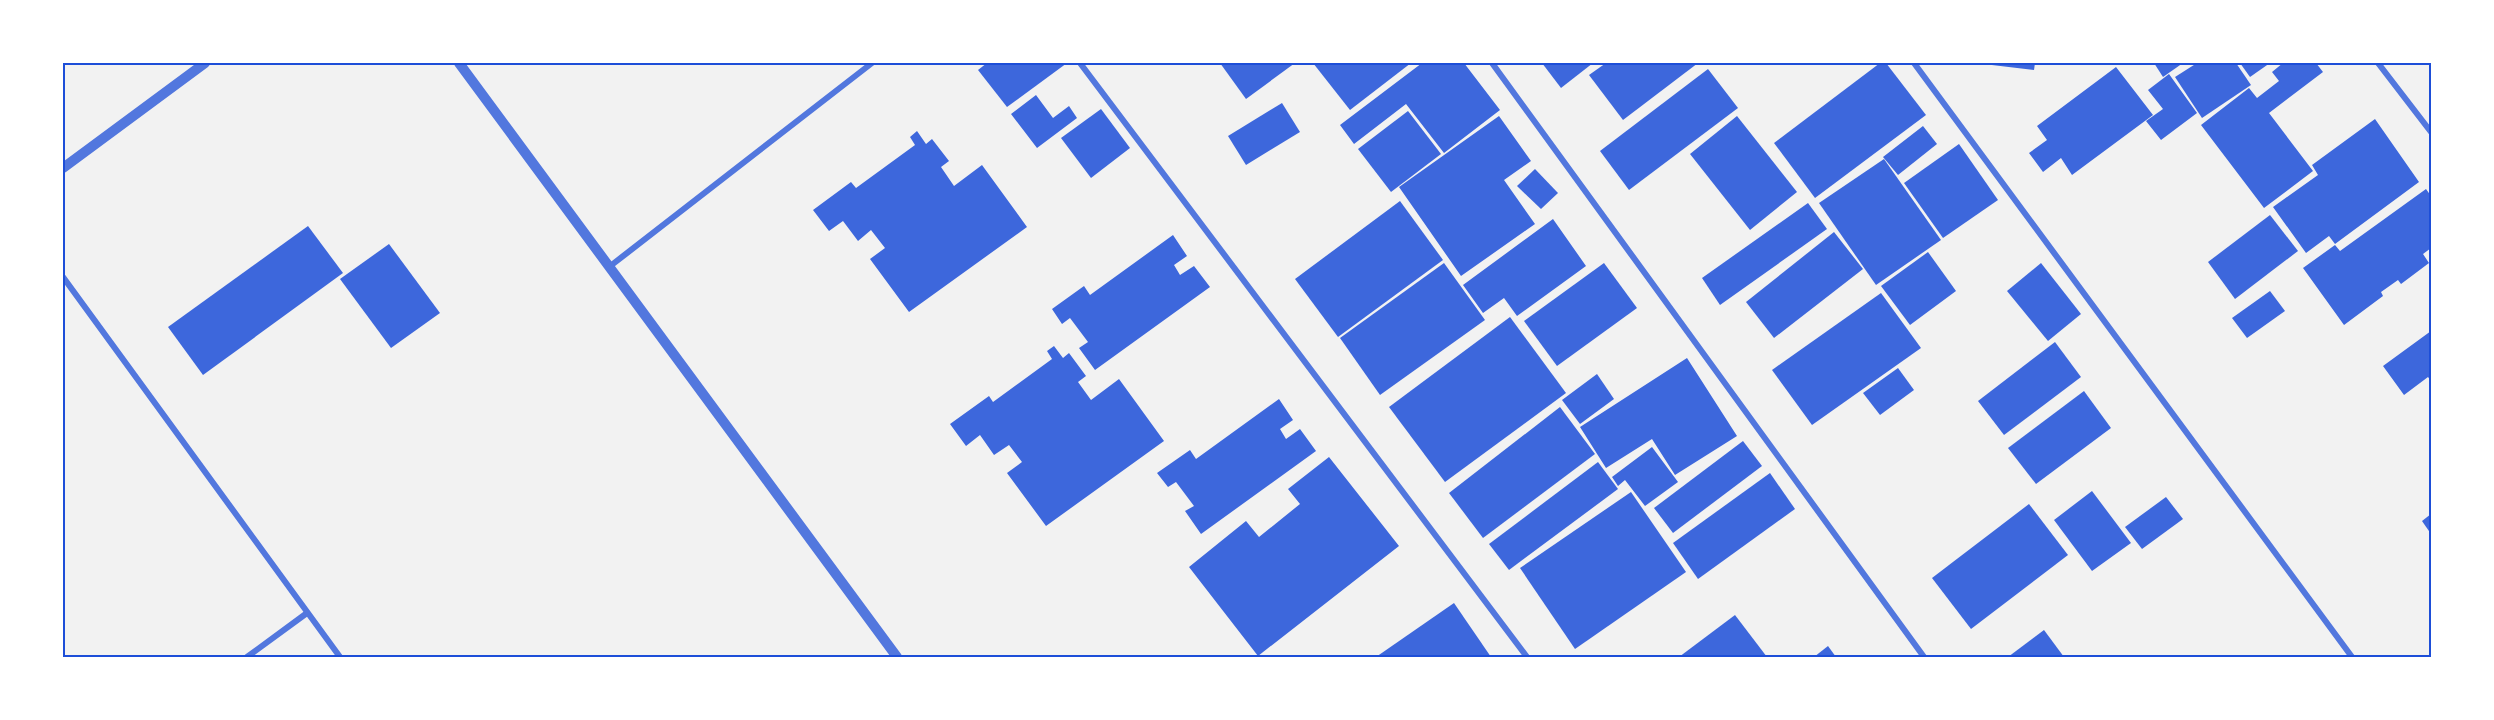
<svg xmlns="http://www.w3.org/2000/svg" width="2494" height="720" font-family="Cabin,sans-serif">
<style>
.building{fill:#3d67dc}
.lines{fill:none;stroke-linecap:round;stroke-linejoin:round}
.minor{stroke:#5277de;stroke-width:6}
.tertiary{stroke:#5277de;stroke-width:10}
.neatline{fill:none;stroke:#1d4ed8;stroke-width:2}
</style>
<rect width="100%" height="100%" fill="#f2f2f2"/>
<!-- building -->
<g class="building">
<path d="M987,63H1067L1007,107L978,70Z"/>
<path d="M1220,63H1295L1246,99Z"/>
<path d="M1313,63H1411L1350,110Z"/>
<path d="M1422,63H1464L1500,110L1444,153L1406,104L1354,144L1340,125Z"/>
<path d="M1542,63H1593L1561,88Z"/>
<path d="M1606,63H1698L1623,120L1589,75Z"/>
<path d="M1880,63H1886L1926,115L1815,198L1774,143Z"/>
<path d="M1975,63H2035L2034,70Z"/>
<path d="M2154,63H2183L2163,77Z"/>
<path d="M2197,63H2236L2251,85L2202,118L2175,77Z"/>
<path d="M2240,63H2270L2250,77Z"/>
<path d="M2283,63H2316L2323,72L2269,113L2313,171L2264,208L2201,125L2249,88L2257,98L2279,81L2272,72Z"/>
<path d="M2116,67L2153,115L2072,175L2061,158L2043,172L2029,153L2047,140L2037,126Z"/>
<path d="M1708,69L1738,108L1629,190L1600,151Z"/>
<path d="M2169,74L2197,113L2161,140L2146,121L2163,109L2148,90Z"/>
<path d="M1036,95L1053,118L1069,106L1077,118L1037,148L1011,114Z"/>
<path d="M1282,103L1300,132L1246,165L1228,136Z"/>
<path d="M1101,109L1130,148L1091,178L1061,138Z"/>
<path d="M1408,111L1441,154L1391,192L1358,149Z"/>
<path d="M1499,116L1531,161L1504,180L1535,224L1461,276L1399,187Z"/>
<path d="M1737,116L1797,192L1750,230L1690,154Z"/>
<path d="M2375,119L2419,182L2335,244L2329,236L2306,253L2273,207L2318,175L2312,165Z"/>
<path d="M1923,126L1937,144L1898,175L1883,157Z"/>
<path d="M917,131L926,144L932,139L949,161L941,167L954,186L982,165L1027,227L909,312L870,259L885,248L871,230L858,241L843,221L829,231L813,210L851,182L856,188L915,145L910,137Z"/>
<path d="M1959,144L1998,200L1943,238L1904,183Z"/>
<path d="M1884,159L1941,240L1876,285L1819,203Z"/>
<path d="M1535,169L1558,193L1541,209L1517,186Z"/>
<path d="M2426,189L2431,196V248L2423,254L2429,263L2401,284L2398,280L2381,292L2383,296L2344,325L2303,268L2335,245L2340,251Z"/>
<path d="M1400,201L1443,260L1338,337L1295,279Z"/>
<path d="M1808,203L1827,229L1720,305L1702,278Z"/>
<path d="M2270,215L2298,251L2235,299L2208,262Z"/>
<path d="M1553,219L1586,266L1517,316L1504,298L1483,313L1463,285Z"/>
<path d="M308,226L343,273L203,375L168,327Z"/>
<path d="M1834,232L1863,269L1774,338L1746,302Z"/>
<path d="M1173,235L1187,256L1174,265L1180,275L1194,266L1210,287L1095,370L1079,348L1088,342L1070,318L1062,324L1052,309L1084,286L1090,295Z"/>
<path d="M389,244L440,313L391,348L340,279Z"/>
<path d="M1928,252L1956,291L1910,325L1881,286Z"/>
<path d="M1444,263L1485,320L1380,395L1340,338Z"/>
<path d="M1604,263L1637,308L1557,366L1524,321Z"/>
<path d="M2041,263L2081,314L2048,341L2007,291Z"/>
<path d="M2270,291L2285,311L2247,338L2232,318Z"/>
<path d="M1881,293L1921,348L1812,425L1772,370Z"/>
<path d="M1510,317L1566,393L1445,482L1389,407Z"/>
<path d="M2431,331V381L2428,377L2404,395L2383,366Z"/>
<path d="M2055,342L2081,377L2004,435L1978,401Z"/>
<path d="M1054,346L1063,358L1069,353L1086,376L1078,382L1091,400L1119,379L1164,441L1046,526L1007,473L1022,462L1009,445L994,455L980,435L966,446L950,424L989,396L993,402L1052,359L1047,351Z"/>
<path d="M1687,358L1737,436L1675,475L1652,439L1606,468L1580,427Z"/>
<path d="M1898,368L1914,390L1880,415L1863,393Z"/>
<path d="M1597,374L1614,399L1580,424L1562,400Z"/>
<path d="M2084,391L2111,428L2036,484L2008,448Z"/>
<path d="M1279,399L1293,420L1280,429L1286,439L1300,429L1316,451L1201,534L1185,511L1194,506L1176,482L1168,487L1157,473L1190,450L1196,459Z"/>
<path d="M1560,407L1595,454L1483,538L1449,493Z"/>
<path d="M1743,441L1762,466L1673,533L1654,508Z"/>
<path d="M1652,447L1678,482L1645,506L1625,480L1618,486L1612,477Z"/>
<path d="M1329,457L1399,546L1258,656L1189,567L1246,521L1259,537L1300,504L1288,489Z"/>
<path d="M1598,462L1618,489L1509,570L1489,544Z"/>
<path d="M1770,473L1795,509L1698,579L1673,543Z"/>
<path d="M2092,491L2131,543L2092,571L2054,520Z"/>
<path d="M1631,492L1686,572L1575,649L1520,568Z"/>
<path d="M2166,497L2183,519L2142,549L2125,527Z"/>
<path d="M2029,504L2068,555L1971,629L1932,578Z"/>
<path d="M2431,514V534L2422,521Z"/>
<path d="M1454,603L1491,657H1376Z"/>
<path d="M1735,615L1767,657H1679Z"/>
<path d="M2044,630L2064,657H2008Z"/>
<path d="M1828,646L1836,657H1814Z"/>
</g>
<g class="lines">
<!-- minor -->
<g class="minor">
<path d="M1080,63L1527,657"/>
<path d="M1492,63L1924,657"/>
<path d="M1914,63L2352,657"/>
<path d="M2378,63L2431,132"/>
<path d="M609,267L872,63"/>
<path d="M63,277L340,657"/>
<path d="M247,657L307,613"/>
</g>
<!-- tertiary -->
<g class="tertiary">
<path d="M459,63L897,657"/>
<path d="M63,168L205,63"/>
</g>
</g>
<!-- border -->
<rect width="2494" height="720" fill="none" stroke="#ffffff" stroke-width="129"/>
<rect x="64" y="64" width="2366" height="592" class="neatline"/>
</svg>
